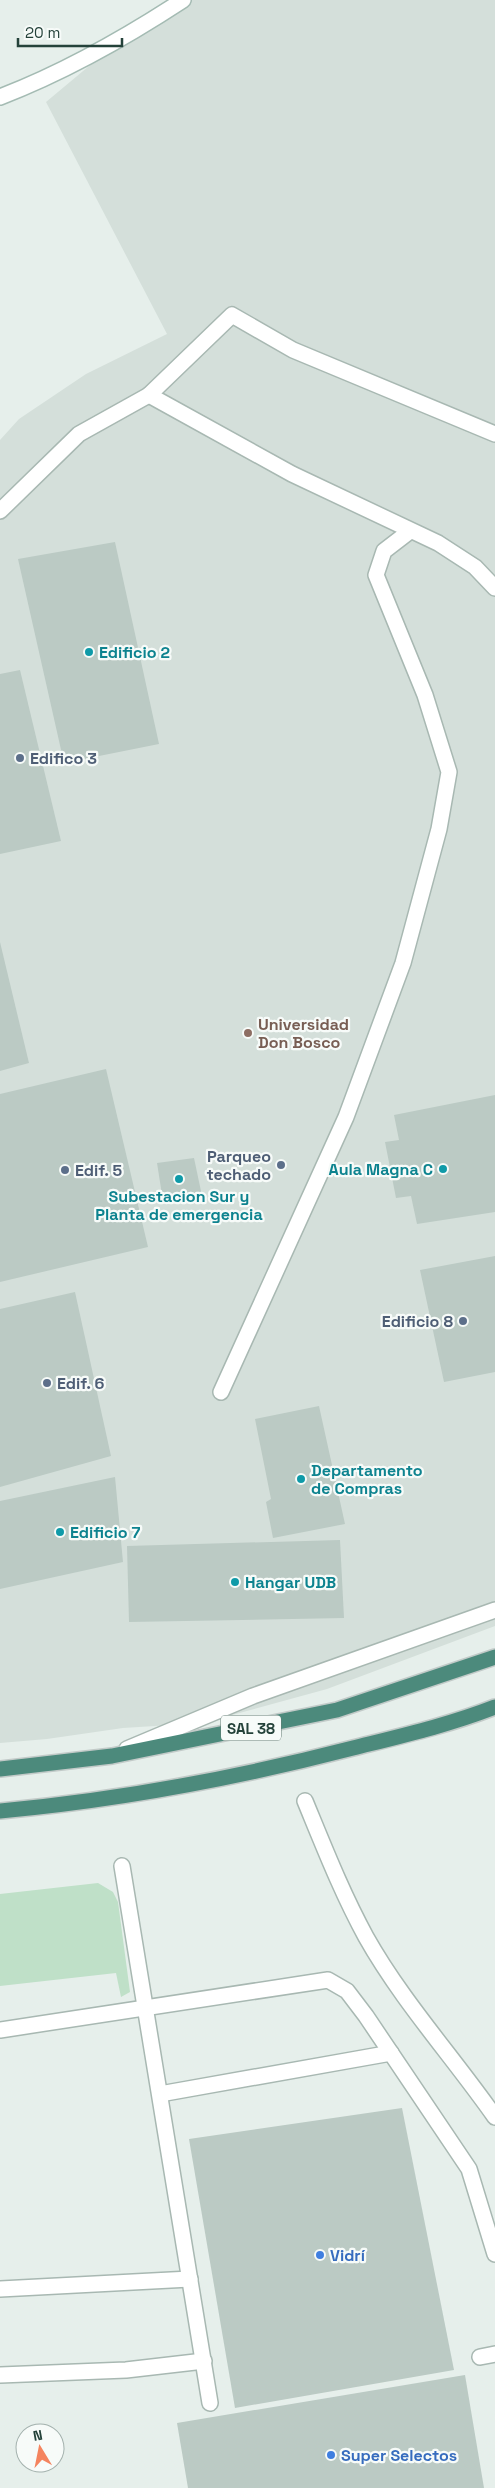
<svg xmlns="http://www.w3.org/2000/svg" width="495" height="2488" font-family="'Space Grotesk',sans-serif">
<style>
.built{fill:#d4dfda}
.green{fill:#bfe0c8}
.building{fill:#bbcac4}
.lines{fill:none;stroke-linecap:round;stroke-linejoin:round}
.service-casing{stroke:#a8b8b2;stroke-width:18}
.secondary-casing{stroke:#a4bbb3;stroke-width:18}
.trunk-casing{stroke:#c2cac8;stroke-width:18}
.service{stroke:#fff;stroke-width:15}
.secondary{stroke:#fff;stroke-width:15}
.trunk{stroke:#4c8a7c;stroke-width:15}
.culture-dot{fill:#0f9aa8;stroke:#f7fbf9;stroke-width:2}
.service-dot{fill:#5c6f8a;stroke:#f7fbf9;stroke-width:2}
.education-dot{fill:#8d6e63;stroke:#f7fbf9;stroke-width:2}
.shop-dot{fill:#3f7fe0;stroke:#f7fbf9;stroke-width:2}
.labels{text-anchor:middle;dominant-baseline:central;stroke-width:4.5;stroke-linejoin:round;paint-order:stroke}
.shield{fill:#f7fbf9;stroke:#637a73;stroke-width:1}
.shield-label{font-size:15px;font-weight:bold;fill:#24423a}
.culture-label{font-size:16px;font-weight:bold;fill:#0d838f;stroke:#f7fbf9;text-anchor:start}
.service-label{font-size:16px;font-weight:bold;fill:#4e5e75;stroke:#f7fbf9;text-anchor:start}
.education-label{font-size:16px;font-weight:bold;fill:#785e54;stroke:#f7fbf9;text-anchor:start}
.shop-label{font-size:16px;font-weight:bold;fill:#366cbe;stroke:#f7fbf9;text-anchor:start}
</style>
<rect width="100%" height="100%" fill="#e6efeb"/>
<!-- built -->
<path class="built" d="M168,0H495V1626L327,1689L203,1723L123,1728L47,1739L0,1743V440L19,419L86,374L167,334L46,102Z"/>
<!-- green -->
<path class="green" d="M98,1883L113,1892L118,1902L130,1992L121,1997L116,1973L0,1986V1894Z"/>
<!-- building -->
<g class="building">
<path d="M115,542L159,744L64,763L18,559Z"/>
<path d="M20,670L61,841L0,854V674Z"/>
<path d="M0,942L29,1063L0,1071Z"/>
<path d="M106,1069L148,1247L0,1282V1094Z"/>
<path d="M495,1095V1212L417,1224L411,1196L396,1198L385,1142L399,1140L394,1115Z"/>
<path d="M194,1158L202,1196L163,1201L157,1163Z"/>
<path d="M495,1256V1372L444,1382L420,1270Z"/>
<path d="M75,1292L111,1456L0,1487V1309Z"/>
<path d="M319,1406L345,1524L273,1538L266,1502L271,1499L255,1419Z"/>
<path d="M115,1477L123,1562L0,1589V1501Z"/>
<path d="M340,1540L344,1618L129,1622L127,1546Z"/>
<path d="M402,2108L454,2370L235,2408L189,2139Z"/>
<path d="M465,2375L484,2488H188L177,2423Z"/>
</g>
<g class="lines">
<!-- service casing -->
<g class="service-casing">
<g id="service">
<path d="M149,395L292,474L438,543L475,567L495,588"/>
<path d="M0,511L79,434L149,395L232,315L293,350L495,434"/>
<path d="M221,1392L346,1117L403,963L439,829L449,772L425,695L376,575L384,551L410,531"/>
<path d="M127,1749L253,1696L495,1610"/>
<path d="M305,1801C324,1847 342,1893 366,1937C402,2001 453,2057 495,2117"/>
<path d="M122,1866L210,2403"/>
<path d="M0,2030L328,1980L347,1991L366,2016L469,2169L495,2254"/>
<path d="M160,2094L391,2053"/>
<path d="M0,2289L190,2279"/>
<path d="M480,2357L495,2354"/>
<path d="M0,2375L126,2370L204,2361"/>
</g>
</g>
<!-- secondary casing -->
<g class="secondary-casing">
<path id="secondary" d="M0,97C65,72 125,38 183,0"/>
</g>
<!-- trunk casing -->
<g class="trunk-casing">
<g id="trunk">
<path d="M0,1769L112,1756L337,1710L495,1657"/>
<path d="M0,1811C119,1800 237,1778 353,1748C401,1736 449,1725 495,1707"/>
</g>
</g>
<!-- service -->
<use href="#service" class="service"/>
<!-- secondary -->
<use href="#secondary" class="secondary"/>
<!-- trunk -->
<use href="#trunk" class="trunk"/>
</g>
<!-- markers -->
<g class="culture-dot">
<circle cx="89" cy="652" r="5"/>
<circle cx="443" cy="1169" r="5"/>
<circle cx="179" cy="1179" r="5"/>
<circle cx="301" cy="1479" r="5"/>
<circle cx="60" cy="1532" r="5"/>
<circle cx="235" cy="1582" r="5"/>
</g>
<g class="service-dot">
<circle cx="20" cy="758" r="5"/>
<circle cx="281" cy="1165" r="5"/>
<circle cx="65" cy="1170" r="5"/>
<circle cx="463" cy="1321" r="5"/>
<circle cx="47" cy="1383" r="5"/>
</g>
<circle class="education-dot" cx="248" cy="1033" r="5"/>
<g class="shop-dot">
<circle cx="320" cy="2255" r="5"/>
<circle cx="331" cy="2455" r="5"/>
</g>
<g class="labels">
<!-- shield labels -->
<rect class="shield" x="221" y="1715.5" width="60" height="25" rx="4"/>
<g class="shield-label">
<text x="251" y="1728">SAL 38</text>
</g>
<!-- culture labels -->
<g class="culture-label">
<text x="99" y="652">Edificio 2</text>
<text x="433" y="1169" text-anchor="end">Aula Magna C</text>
<text x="179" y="1196" text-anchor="middle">Subestacion Sur y<tspan x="179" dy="18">Planta de emergencia</tspan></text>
<text x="311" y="1470">Departamento<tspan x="311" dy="18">de Compras</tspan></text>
<text x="70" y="1532">Edificio 7</text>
<text x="245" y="1582">Hangar UDB</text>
</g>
<!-- service labels -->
<g class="service-label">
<text x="30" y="758">Edifico 3</text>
<text x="271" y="1156" text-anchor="end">Parqueo<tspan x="271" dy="18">techado</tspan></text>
<text x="75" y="1170">Edif. 5</text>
<text x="453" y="1321" text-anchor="end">Edificio 8</text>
<text x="57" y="1383">Edif. 6</text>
</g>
<!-- education labels -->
<g class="education-label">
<text x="258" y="1024">Universidad<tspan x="258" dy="18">Don Bosco</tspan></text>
</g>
<!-- shop labels -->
<g class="shop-label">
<text x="330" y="2255">Vidrí</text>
<text x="341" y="2455">Super Selectos</text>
</g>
</g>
<!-- north arrow -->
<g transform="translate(40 2448) rotate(350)"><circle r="24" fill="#f7fbf9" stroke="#a3b1ad"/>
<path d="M0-4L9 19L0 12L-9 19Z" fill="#f4845f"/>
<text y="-8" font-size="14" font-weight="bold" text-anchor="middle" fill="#24423a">N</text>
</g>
<!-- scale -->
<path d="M18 38v8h104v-8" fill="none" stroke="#24423a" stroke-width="2.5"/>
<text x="25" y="38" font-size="15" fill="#24423a" stroke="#f7fbf9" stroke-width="4" paint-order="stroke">20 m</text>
</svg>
